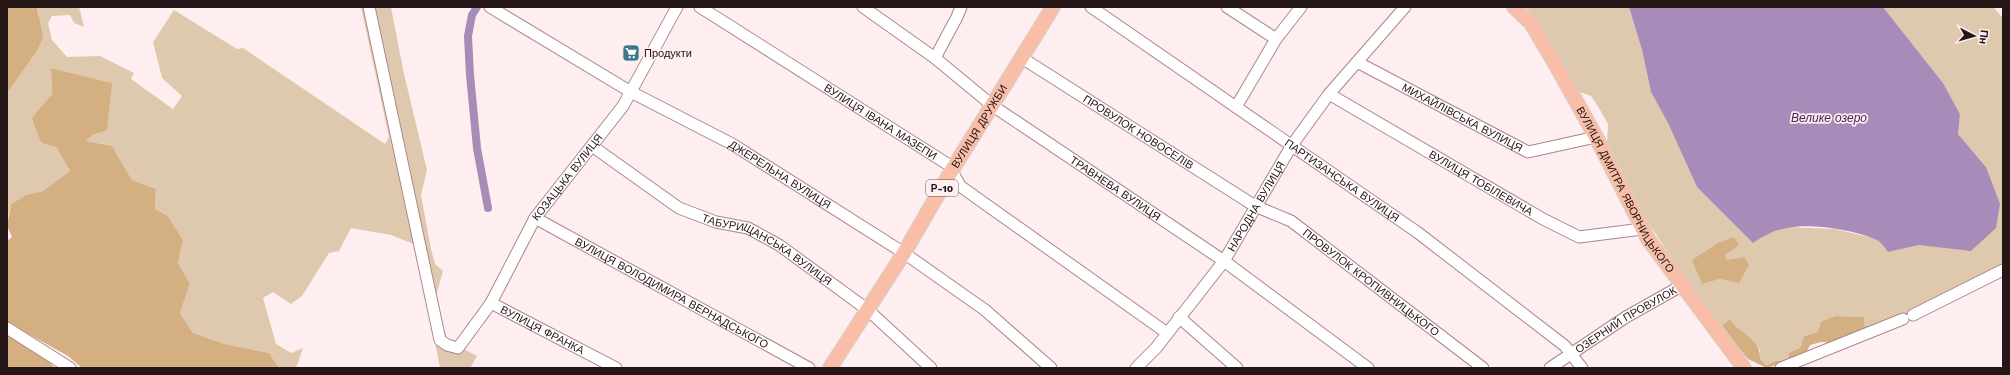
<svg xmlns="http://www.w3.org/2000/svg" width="2010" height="375" font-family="'Work Sans',sans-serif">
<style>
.green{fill:#dfc9ae;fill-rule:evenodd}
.forest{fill:#d3af82}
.water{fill:#a78cba}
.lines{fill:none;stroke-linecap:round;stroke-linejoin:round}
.canal{stroke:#a78cba;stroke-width:8}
.minor-casing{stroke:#ab8689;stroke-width:13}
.major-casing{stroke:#d3d0d1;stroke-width:16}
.minor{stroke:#fff;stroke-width:11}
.major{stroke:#f8bea7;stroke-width:14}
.labels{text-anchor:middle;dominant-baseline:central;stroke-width:3.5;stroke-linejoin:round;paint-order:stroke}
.shield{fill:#ffeeef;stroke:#665758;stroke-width:1}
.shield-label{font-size:10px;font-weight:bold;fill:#241617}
.poi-label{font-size:11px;fill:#241617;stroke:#ffeeef;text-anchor:start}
.street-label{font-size:11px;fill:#241617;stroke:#ffeeef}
.water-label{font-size:12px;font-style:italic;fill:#47225c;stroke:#ffeeef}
</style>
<rect width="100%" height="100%" fill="#ffeeef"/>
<!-- green -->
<g class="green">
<path d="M37,7H79L84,27L74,23L70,15L52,16L48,23L52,40L67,57L100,56L134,73L131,79L173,109L182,96L162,78L153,42L174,10L237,49L243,48L385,144L389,137L361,7H391L404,74L427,170L421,195L431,249L435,264L443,271L435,300L447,340L477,356L470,368H440L416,245L391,235L351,228L339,251L329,253L302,296L291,304L273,292L263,298L276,344L291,353L303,348L296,368H279L269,353L225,344L193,333L180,313L190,284L178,263L183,240L168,216L155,209L156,189L132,180L112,146L86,141L93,135L106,130L111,83L51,68L52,94L38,134L41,143L56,147L70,171L43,191L26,195L11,204L7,221V93L35,54L39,15Z"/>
<path d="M1527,7H1629L1642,50L1651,92L1669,125L1765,235L1787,227L1835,229L1877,239L1888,252L1919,245L1942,247L1986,167L1958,134L1960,114L1943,83L1883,7H1993L2003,18V267L1912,312L1870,329L1864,325L1863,317L1834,316L1818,332L1804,336L1800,348L1789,360L1775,361L1765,365L1760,359V350C1751,340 1737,330 1730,319L1721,327L1683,275L1649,224L1607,145L1608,124L1599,108L1591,96L1577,91ZM1718,243L1739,282L1719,279Z"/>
</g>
<!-- forest -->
<g class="forest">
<path d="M7,7H37L43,38L35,54L7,93Z"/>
<path d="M51,68L112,83L107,130L93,135L86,141L112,146L132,180L156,189L155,209L168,216L183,240L178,263L190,284L180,313L193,333L225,344L269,353L279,368H82L68,356L7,322V241L12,237L7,226L11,204L26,195L43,191L70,171L56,147L41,143L32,118L52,94Z"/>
<path d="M1734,237L1739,245L1725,255L1727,260L1744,257L1749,265L1739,283L1719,279L1702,284L1692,260L1718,243Z"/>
<path d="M1835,316L1864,317V325L1870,329L1837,343L1821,342L1810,345L1805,355L1767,368L1748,359L1721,327L1730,319C1740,335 1761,338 1760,359L1766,365L1775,361L1789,360V353L1800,348L1804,336L1818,332L1821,322Z"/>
<path d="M7,335L49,362L55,368H7Z"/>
</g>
<!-- water -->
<path class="water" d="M1629,7H1883L1943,83L1960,114L1958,134L1986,167L2000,204L1996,228L1971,251L1919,245L1888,252C1885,248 1880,241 1875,239C1853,230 1811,223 1787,228C1774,230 1763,236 1753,243L1697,187L1669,125L1651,92L1642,50Z"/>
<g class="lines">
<!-- canal -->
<path class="canal" d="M477,7L472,15L468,36L470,75L477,148L488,208"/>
<!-- minor casing -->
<g class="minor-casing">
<g id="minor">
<path id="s1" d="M369,7L440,340L447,345L458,348L491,303L535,218L623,106L677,7"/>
<path id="s2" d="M490,7L631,92L732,144L904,253L985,310L1051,368"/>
<path id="s3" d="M700,7L949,165L960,186L1167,333"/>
<path id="s4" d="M863,7L935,58L993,106L1224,261L1368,368"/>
<path id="s5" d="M1091,7L1417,232L1565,346L1582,368"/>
<path d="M1227,7L1276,39L1236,107"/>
<path d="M1276,39L1301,7"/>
<path d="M935,58L957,17L961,7"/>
<path id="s6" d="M1022,58L1255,206L1291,221L1483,368"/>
<path id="s7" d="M1357,62L1528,152L1596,137"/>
<path id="s8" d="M1329,94L1543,219L1579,237L1642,229"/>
<path id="s9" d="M592,146L679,208L716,222L748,228L779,245L868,310L931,368"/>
<path id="s10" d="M535,218L809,368"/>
<path id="s11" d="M491,303L616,368"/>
<path d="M1913,315L2003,270"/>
<path d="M1179,317L1237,368"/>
<path d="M7,328L70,368"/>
<path id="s12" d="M1136,368L1156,348L1224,261L1292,145L1329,94L1405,7"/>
<path id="s13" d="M1550,368L1626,317L1681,286"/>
<path d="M1781,368L1903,319"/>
</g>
</g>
<!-- major casing -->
<g class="major-casing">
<g id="major">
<path id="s14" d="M1514,7L1531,23L1557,67L1596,137L1648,239L1744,368"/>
<path id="s15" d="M830,368L904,253L952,170L1053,7"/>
</g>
</g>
<!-- minor -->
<use href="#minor" class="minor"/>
<!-- major -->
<use href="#major" class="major"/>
</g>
<!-- icons -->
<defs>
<g id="supermarket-square" transform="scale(0.9)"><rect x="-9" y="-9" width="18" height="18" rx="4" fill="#39788d" stroke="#ffeeef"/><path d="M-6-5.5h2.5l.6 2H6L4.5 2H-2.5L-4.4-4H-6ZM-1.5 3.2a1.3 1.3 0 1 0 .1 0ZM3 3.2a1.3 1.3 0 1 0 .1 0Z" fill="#fff"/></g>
</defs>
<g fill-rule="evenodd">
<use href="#supermarket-square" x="631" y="53"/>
</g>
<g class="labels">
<!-- shield labels -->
<rect class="shield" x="926" y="180" width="32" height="16" rx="3"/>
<g class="shield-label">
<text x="942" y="188">Р-10</text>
</g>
<!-- poi labels -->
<g class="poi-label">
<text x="644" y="53">Продукти</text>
</g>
<!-- street labels -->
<g class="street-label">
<text stroke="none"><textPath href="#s7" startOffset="119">МИХАЙЛІВСЬКА ВУЛИЦЯ</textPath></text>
<text stroke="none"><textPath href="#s3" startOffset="214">ВУЛИЦЯ ІВАНА МАЗЕПИ</textPath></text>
<text stroke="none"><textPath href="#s15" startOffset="284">ВУЛИЦЯ ДРУЖБИ</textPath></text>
<text stroke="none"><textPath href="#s6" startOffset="138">ПРОВУЛОК НОВОСЕЛІВ</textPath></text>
<text stroke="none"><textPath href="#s2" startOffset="335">ДЖЕРЕЛЬНА ВУЛИЦЯ</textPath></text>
<text stroke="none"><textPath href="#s1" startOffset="564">КОЗАЦЬКА ВУЛИЦЯ</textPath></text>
<text stroke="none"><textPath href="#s5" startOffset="305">ПАРТИЗАНСЬКА ВУЛИЦЯ</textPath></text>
<text stroke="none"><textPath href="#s8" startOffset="176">ВУЛИЦЯ ТОБІЛЕВИЧА</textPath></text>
<text stroke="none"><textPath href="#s4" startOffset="311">ТРАВНЕВА ВУЛИЦЯ</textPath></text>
<text stroke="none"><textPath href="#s14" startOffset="215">ВУЛИЦЯ ДМИТРА ЯВОРНИЦЬКОГО</textPath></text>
<text stroke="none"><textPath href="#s12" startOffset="202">НАРОДНА ВУЛИЦЯ</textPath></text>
<text stroke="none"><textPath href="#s9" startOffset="205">ТАБУРИЩАНСЬКА ВУЛИЦЯ</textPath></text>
<text stroke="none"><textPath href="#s6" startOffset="416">ПРОВУЛОК КРОПИВНИЦЬКОГО</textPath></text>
<text stroke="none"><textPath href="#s10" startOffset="156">ВУЛИЦЯ ВОЛОДИМИРА ВЕРНАДСЬКОГО</textPath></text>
<text stroke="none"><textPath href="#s13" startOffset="90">ОЗЕРНИЙ ПРОВУЛОК</textPath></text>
<text stroke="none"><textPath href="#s11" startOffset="58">ВУЛИЦЯ ФРАНКА</textPath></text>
</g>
<!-- water labels -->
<g class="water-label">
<text x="1829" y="118">Велике озеро</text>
</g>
</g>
<!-- border -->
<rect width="2010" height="375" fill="none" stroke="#241617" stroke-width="16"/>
<!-- north arrow -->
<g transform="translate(1974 36) rotate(96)" stroke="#ffeeef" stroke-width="3" paint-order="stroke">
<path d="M0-3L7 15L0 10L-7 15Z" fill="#241617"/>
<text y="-6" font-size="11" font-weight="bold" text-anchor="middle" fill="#241617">Пн</text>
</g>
</svg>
